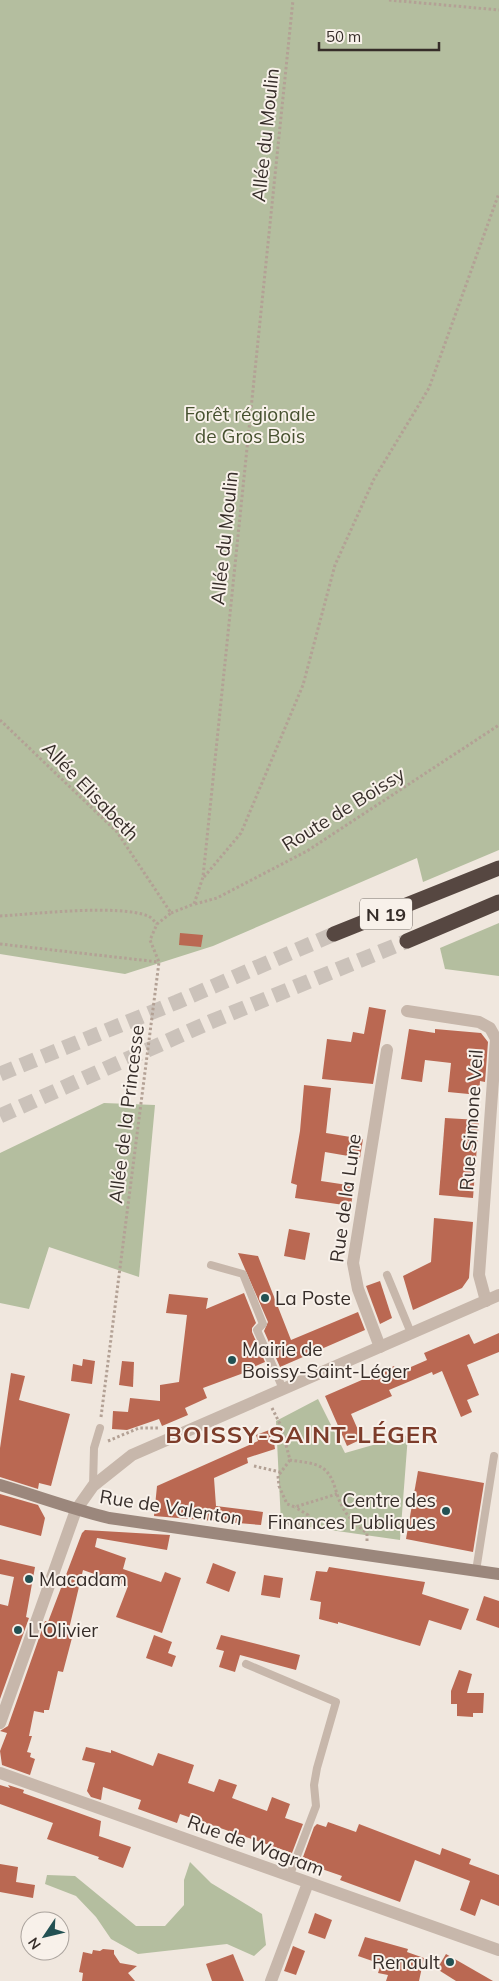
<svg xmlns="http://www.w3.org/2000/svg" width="499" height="1981" font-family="Mulish,sans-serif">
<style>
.green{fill:#b4be9f}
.building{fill:#ba6852}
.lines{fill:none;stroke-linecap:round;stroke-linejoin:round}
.highway-tunnel{stroke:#cbc2ba;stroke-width:15;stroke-dasharray:15 8;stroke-linecap:butt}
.path{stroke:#b3a195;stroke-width:3;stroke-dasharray:2.5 2.5;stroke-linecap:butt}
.lane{stroke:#c7b7ab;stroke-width:8}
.street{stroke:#c7b7ab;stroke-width:12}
.secondary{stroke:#9b877c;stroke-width:12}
.highway{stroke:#564741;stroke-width:15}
.poi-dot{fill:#235153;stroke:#f8f1ea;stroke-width:2}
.labels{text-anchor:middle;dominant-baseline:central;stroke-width:4;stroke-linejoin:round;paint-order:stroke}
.shield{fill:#f8f1ea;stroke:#706863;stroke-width:1}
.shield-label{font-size:18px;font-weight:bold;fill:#362d29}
.street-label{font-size:19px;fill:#362d29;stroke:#f8f1ea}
.park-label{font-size:19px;fill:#46512f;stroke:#f8f1ea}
.poi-label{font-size:19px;fill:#362d29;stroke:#f8f1ea;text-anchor:start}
.district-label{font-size:24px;font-weight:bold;letter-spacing:1px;fill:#7d3c2a;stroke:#f8f1ea}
</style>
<rect width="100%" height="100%" fill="#f0e7de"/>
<!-- green -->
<g class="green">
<path d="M0,0H499V850L423,882L417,858L213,946L125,974L0,954Z"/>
<path d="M499,923V976L445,969L440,948Z"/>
<path d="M104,1103L155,1105L139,1277L49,1247L29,1309L0,1303V1153Z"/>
<path d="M318,1399L345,1453L408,1435L400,1540L281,1523L276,1421Z"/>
<path d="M190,1862L211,1883L262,1914L266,1945L254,1956L227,1944L138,1954L111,1939L96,1917L76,1896L45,1884L47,1875L75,1876L136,1926H165L184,1905V1880Z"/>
</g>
<!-- building -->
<g class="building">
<path d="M180,933L203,935L201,947L179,945Z"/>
<path d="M369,1007L386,1010L373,1084L322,1079L327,1039L351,1042L353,1032L364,1034Z"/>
<path d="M409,1029L435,1033V1029L481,1033L488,1042L485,1082L480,1081L479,1095L448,1092L451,1063L425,1060L422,1082L401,1079Z"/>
<path d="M304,1085L331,1088L326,1133L363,1139L360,1158L325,1152L321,1181L354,1186L351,1206L295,1198L297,1185L291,1183L300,1131Z"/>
<path d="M445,1118L479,1120L473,1198L439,1195Z"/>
<path d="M434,1218L473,1222L469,1278L462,1288L413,1310L403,1276L431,1262Z"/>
<path d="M289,1229L310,1233L305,1260L284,1256Z"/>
<path d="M238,1253L258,1256L291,1340L358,1312L365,1330L280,1367L264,1331L268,1322Z"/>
<path d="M380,1281L392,1318L380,1324L366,1286Z"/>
<path d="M244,1293L256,1323L252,1328V1332L265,1362L249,1369V1371L203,1388L207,1398L185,1408L188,1415L162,1426L159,1419L127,1430L112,1429L113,1411L128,1412L130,1398L160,1401V1385L179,1382L187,1315L166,1313L169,1294L208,1298L206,1309Z"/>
<path d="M499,1333V1352L467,1365L479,1395L467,1400L472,1412L461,1417L442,1371L433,1375L432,1372L389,1390L392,1396L351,1414L362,1439L347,1446L325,1396L394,1366L397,1373L427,1360L424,1353L469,1334L474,1344Z"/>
<path d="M83,1359L95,1361L92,1384L71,1381L73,1364L82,1366Z"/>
<path d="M122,1361L134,1362L133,1387L119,1385Z"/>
<path d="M11,1373L25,1376L19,1400L70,1414L51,1486L39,1483L38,1489L0,1477V1448Z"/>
<path d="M272,1429L275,1449L247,1458L248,1463L214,1478L216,1506L263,1512L261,1525L154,1516L157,1486L258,1441L256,1435Z"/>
<path d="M418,1471L484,1483L473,1552L406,1539Z"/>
<path d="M0,1494L38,1505L45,1518L41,1536L0,1525Z"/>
<path d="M85,1530L170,1535L167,1550L97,1538L95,1547L126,1558L123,1569L161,1582L165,1572L181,1578L162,1633L116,1617L128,1586L83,1570L68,1633L73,1634L63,1672L58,1671L49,1710H44V1713L34,1711L29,1736H32L27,1752L31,1753L30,1757L35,1759L30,1775L2,1765L0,1751L7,1733L0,1731L8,1726L45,1621L48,1622L82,1533Z"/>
<path d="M0,1559L35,1567L26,1617L29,1618L0,1699V1604L8,1606L14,1577L0,1574Z"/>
<path d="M213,1563L236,1572L229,1592L206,1583Z"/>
<path d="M329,1567L425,1582L422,1594L469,1609L461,1630L429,1620L420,1646L338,1622V1624L319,1619L321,1602L310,1600L316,1571L327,1572Z"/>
<path d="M264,1575L283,1578L280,1598L261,1595Z"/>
<path d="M484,1596L499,1601V1628L476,1620Z"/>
<path d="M154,1635L172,1642L168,1653L176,1656L172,1667L146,1658Z"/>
<path d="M221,1635L300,1655L296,1670L240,1655L235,1672L219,1667L224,1651L216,1649Z"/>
<path d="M459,1670L472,1674L467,1693H484L483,1713H473V1717L457,1716V1704H451V1691Z"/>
<path d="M86,1747L111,1753V1750L153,1766L158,1753L194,1765L188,1783L214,1792L219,1779L237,1785L232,1798L267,1811L272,1797L290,1804L285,1818L303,1824L292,1853L180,1814L177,1823L138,1809L141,1800L103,1787L101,1800L91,1797L87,1791L95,1763L82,1760Z"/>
<path d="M0,1785L10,1788L8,1785L24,1790L23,1793L101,1821L99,1836L131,1847L123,1868L98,1859L99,1857L47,1839L53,1823L0,1804Z"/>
<path d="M328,1822L356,1832L359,1824L440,1855L442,1848L471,1859L469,1864L499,1875V1906L481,1899L475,1916L460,1910L470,1881L415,1860L400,1902L340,1880L342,1876L316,1867L317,1863L303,1857L314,1827L317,1824L326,1827Z"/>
<path d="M0,1864L18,1867L16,1882L35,1885L33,1898L0,1892Z"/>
<path d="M315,1913L332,1920L325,1939L308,1933Z"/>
<path d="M365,1937L408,1949L407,1952L424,1958L419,1981H386L388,1975L378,1973L381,1964L358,1956Z"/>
<path d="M293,1946L305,1951L296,1975L284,1971Z"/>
<path d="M103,1949L114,1950V1954L120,1963L137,1966L128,1973L135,1981H82L83,1973L79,1972L83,1952L92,1954L93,1950L100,1951Z"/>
<path d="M233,1954L244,1981H212L206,1964Z"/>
<path d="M446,1954L493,1981H456L437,1969Z"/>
</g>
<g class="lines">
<!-- highway-tunnel -->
<g class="highway-tunnel">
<path d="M0,1074L177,1002L334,934"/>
<path d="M0,1116L210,1022L407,941"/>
</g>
<!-- path -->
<g class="path">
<path d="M389,0L499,10"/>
<path d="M0,720L117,832L171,913L157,924L150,940L159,962"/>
<path d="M204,877L241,833L303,685L335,565L374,479L429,388L499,193"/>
<path d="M195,904L217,898L307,851L499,725"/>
<path d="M171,913L194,904L203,877L293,0"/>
<path d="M0,916C35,914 118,904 148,916C151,917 154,921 157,924"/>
<path d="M0,944L159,962"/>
<path d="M272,1408L281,1426L290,1460C300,1462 315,1462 324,1469C335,1478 335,1493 341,1504C347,1517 356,1525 367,1533V1542"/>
<path d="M101,1417L159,962"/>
<path d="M108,1441L139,1428H159"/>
<path d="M290,1460L278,1476L279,1486L287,1504L295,1507L337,1494"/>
<path d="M254,1466L280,1472"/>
<path d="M284,1530V1524H301L307,1520L308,1515L295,1507"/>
</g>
<!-- lane -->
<g class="lane">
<path d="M211,1265L243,1274L263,1324L257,1330L283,1389"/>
<path d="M387,1275L411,1333"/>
<path d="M93,1486L94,1448L100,1428"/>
<path d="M476,1571L494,1456"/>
<path d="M246,1664L336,1702L317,1768L314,1785L316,1806L289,1877"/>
</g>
<!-- street -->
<g class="street">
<path d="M407,1011L479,1022L490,1028L496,1039L479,1275L486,1301"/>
<path d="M380,1347L358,1289L353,1263L387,1050"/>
<path d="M0,1723L76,1510L93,1486L132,1455L499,1295"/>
<path d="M0,1773L499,1950"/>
<path d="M271,1981L308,1883"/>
</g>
<!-- secondary -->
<path class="secondary" d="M0,1485C37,1496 72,1509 109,1518L499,1574"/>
<!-- highway -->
<g class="highway">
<path d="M334,934L499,868"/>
<path d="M407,941L499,902"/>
</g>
</g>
<!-- markers -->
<g class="poi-dot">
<circle cx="265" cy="1298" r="5"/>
<circle cx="232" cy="1360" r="5"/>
<circle cx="446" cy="1511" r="5"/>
<circle cx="29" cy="1579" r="5"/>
<circle cx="18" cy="1630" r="5"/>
<circle cx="450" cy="1962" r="5"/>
</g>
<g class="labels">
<!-- shield labels -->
<rect class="shield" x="360" y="898.5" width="52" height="31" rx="4"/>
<g class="shield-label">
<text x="386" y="914">N 19</text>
</g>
<!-- street labels -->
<g class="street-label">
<text transform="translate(265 135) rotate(-84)">Allée du Moulin</text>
<text transform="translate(224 538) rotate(-84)">Allée du Moulin</text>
<text transform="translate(91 791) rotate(46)">Allée Elisabeth</text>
<text transform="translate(343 809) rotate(-32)">Route de Boissy</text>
<text transform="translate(126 1114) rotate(-83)">Allée de la Princesse</text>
<text transform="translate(471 1120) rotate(-86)">Rue Simone Veil</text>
<text transform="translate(345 1198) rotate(-82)">Rue de la Lune</text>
<text transform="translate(171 1507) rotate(9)">Rue de Valenton</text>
<text transform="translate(256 1845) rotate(20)">Rue de Wagram</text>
</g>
<!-- park labels -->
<g class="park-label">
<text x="250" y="414">Forêt régionale<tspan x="250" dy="22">de Gros Bois</tspan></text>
</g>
<!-- poi labels -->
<g class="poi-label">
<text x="275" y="1298">La Poste</text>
<text x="242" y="1349">Mairie de<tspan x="242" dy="22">Boissy-Saint-Léger</tspan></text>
<text x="436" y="1500" text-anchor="end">Centre des<tspan x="436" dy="22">Finances Publiques</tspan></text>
<text x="39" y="1579">Macadam</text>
<text x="28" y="1630">L'Olivier</text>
<text x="440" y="1962" text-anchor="end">Renault</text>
</g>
<!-- district labels -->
<g class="district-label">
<text x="302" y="1434">BOISSY-SAINT-LÉGER</text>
</g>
</g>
<!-- north arrow -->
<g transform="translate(45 1936) rotate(235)"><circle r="24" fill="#f8f1ea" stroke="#aaa39d"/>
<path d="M0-4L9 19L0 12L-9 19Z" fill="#235153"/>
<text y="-8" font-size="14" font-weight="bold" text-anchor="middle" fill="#362d29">N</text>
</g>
<!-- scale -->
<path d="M319 42v8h120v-8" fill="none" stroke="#362d29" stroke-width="2.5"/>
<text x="326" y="42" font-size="15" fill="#362d29" stroke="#f8f1ea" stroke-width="4" paint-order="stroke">50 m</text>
</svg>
